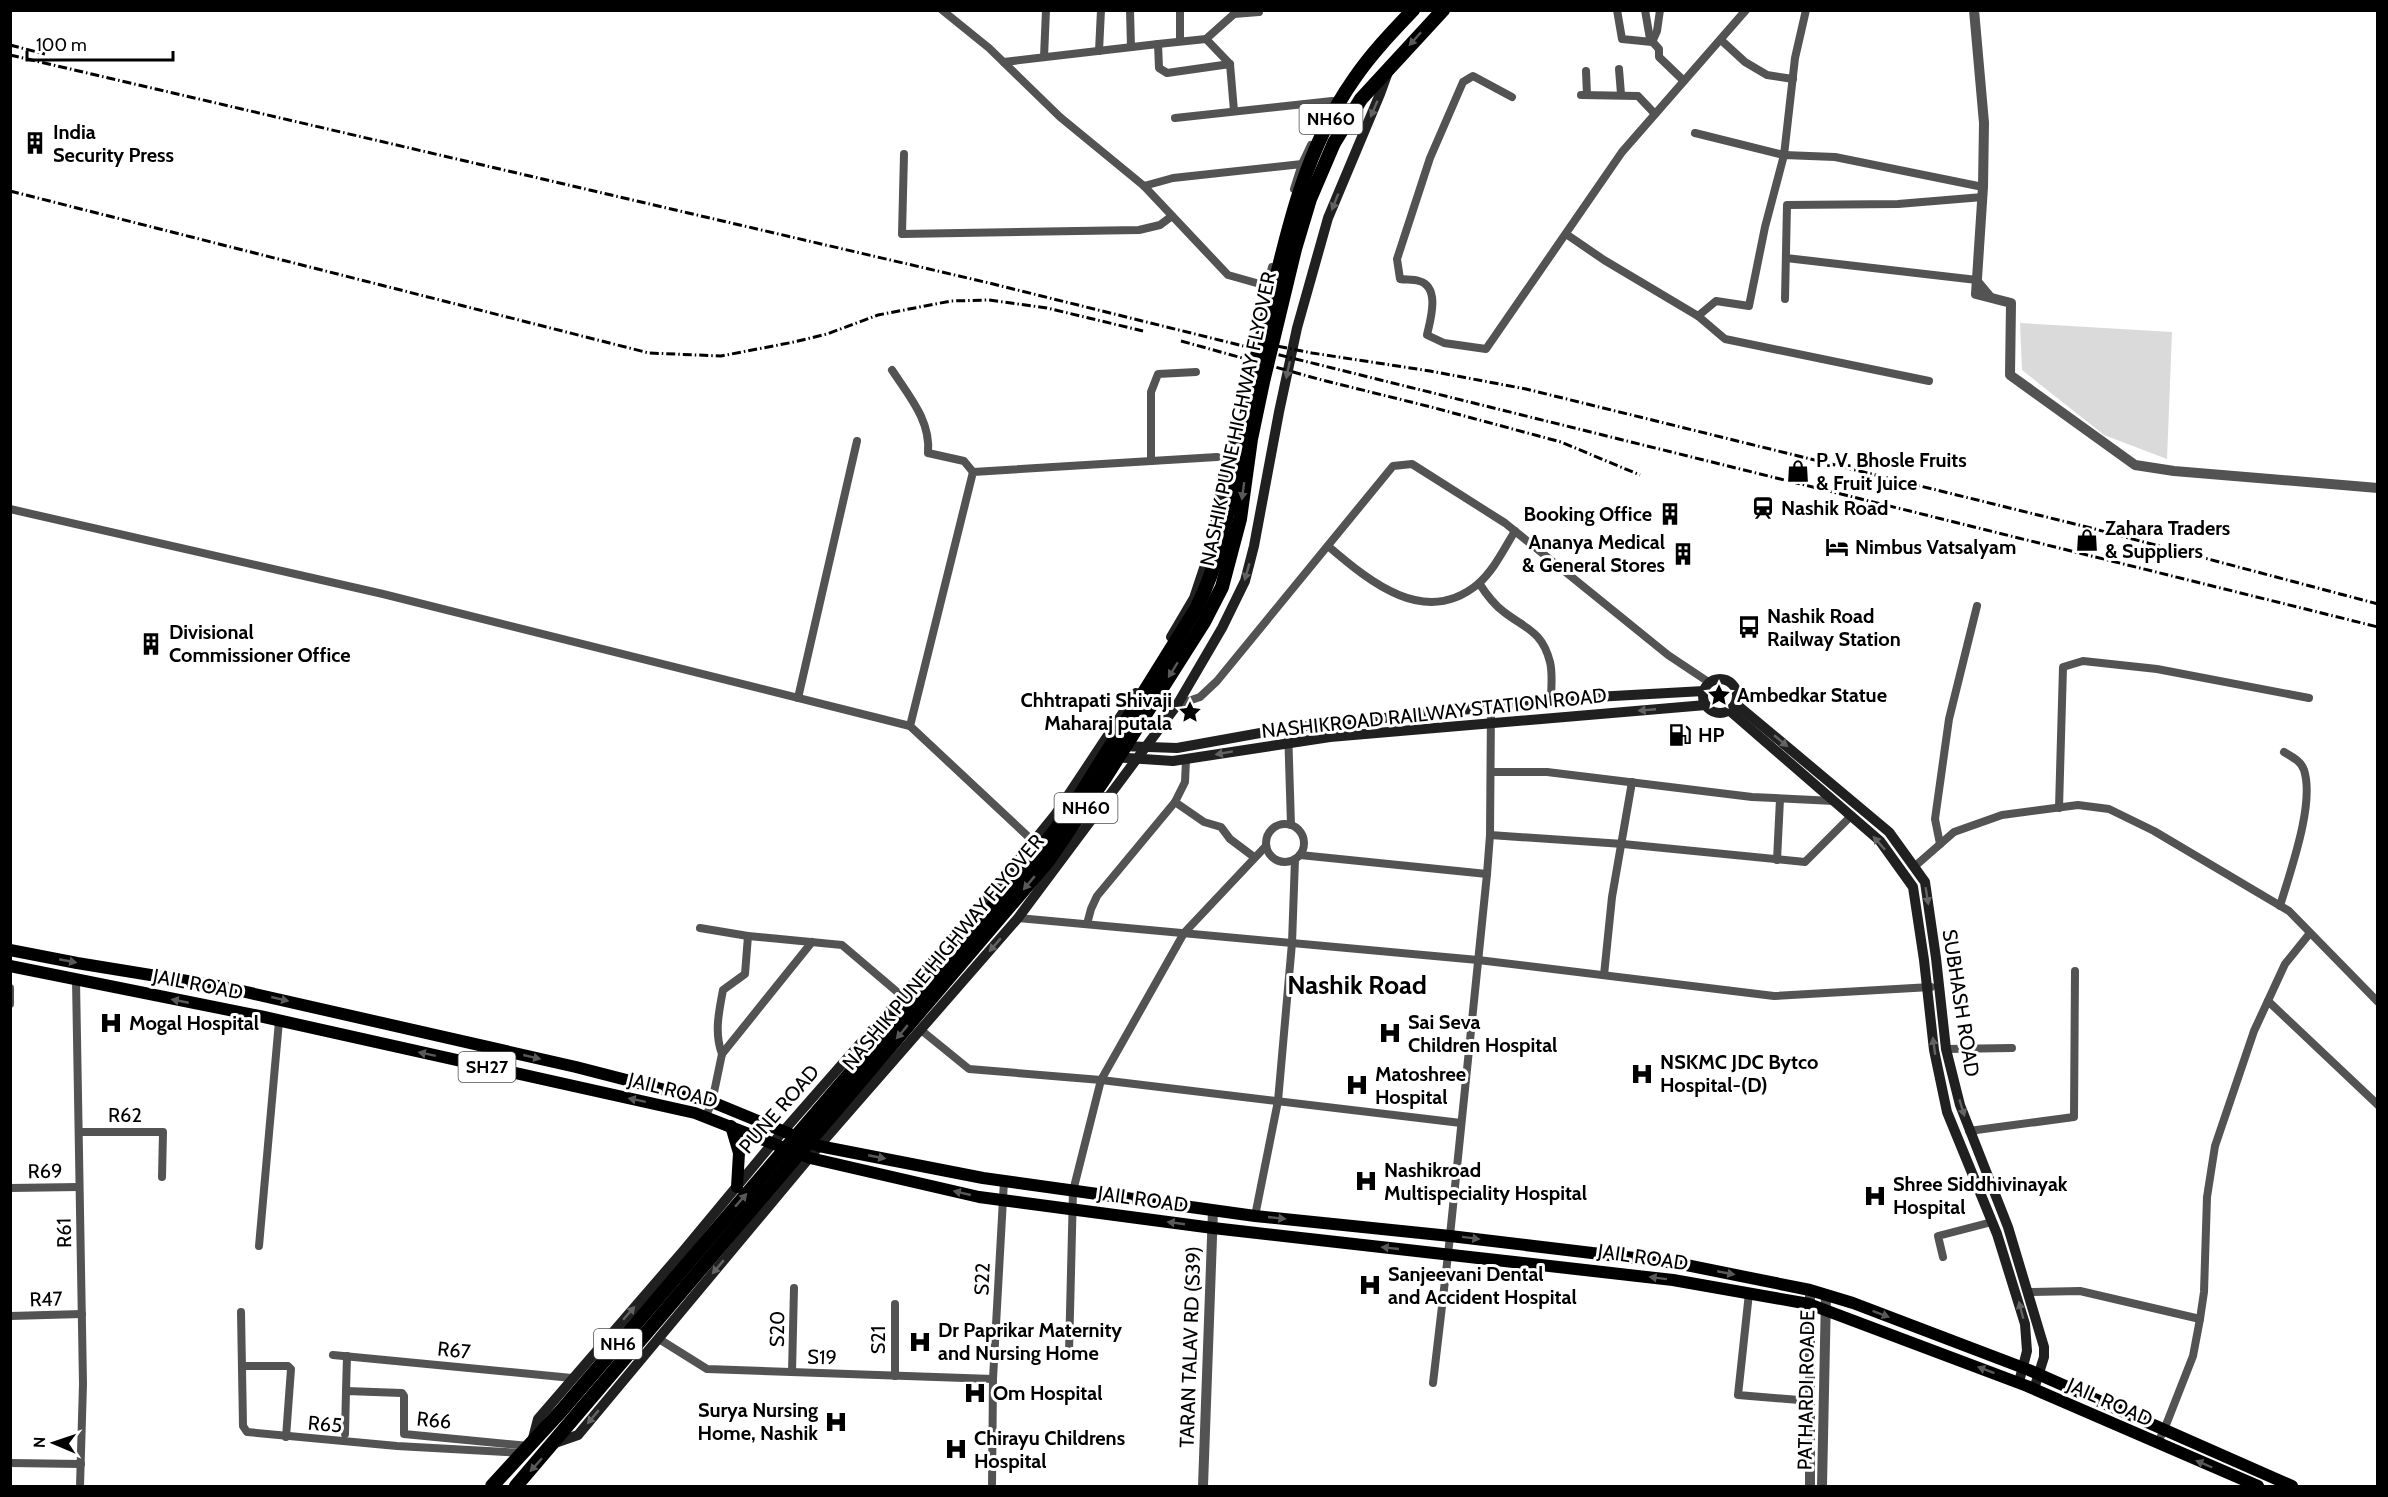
<svg xmlns="http://www.w3.org/2000/svg" width="2388" height="1497" font-family="Cabin,sans-serif">
<style>
.green{fill:#dadada}
.lines{fill:none;stroke-linecap:round;stroke-linejoin:round}
.minor{stroke:#535353;stroke-width:8}
.tertiary{stroke:#535353;stroke-width:10}
.secondary{stroke:#202020;stroke-width:10}
.primary{stroke:#000;stroke-width:12}
.trunk{stroke:#000;stroke-width:14}
.rail{stroke:#000;stroke-width:3;stroke-dasharray:9 3 1.5 3;stroke-linecap:butt}
.oneway{fill:#595959}
.oneway2{fill:#636363}
.labels{text-anchor:middle;dominant-baseline:central;stroke-width:6;stroke-linejoin:round;paint-order:stroke}
.shield{fill:#fff;stroke:#4c4c4c;stroke-width:1.5}
.shield-label{font-size:18px;font-weight:bold;fill:#000}
.poi-label{font-size:20px;font-weight:bold;fill:#000;stroke:#fff;text-anchor:start}
.street-label{font-size:20px;fill:#000;stroke:#fff}
.district-label{font-size:26px;font-weight:bold;fill:#000;stroke:#fff}
</style>
<rect width="100%" height="100%" fill="#fff"/>
<!-- green -->
<path class="green" d="M2020,323L2172,332L2167,459L2104,435L2022,370Z"/>
<g class="lines">
<!-- minor -->
<g class="minor">
<path d="M942,10L989,48L1060,117L1144,186L1228,275L1267,286L1272,267"/>
<path d="M1130,10L1131,47"/>
<path d="M1180,10V41"/>
<path d="M1617,10L1622,39L1652,42L1657,31L1660,10"/>
<path d="M1645,10L1650,39L1659,49V57L1684,81"/>
<path d="M1234,14L1259,12"/>
<path d="M1206,39L1230,64"/>
<path d="M1721,40L1745,62L1767,75L1793,79"/>
<path d="M1158,44L1206,39L1234,14V10"/>
<path d="M1099,51L1101,10"/>
<path d="M1044,57L1046,10"/>
<path d="M1004,62L1158,44L1159,68L1167,73L1230,64L1234,111"/>
<path d="M1619,69L1621,94"/>
<path d="M1586,71L1587,95"/>
<path d="M1581,95L1638,96L1655,114"/>
<path d="M1512,97L1473,76L1463,82L1430,158L1397,259L1400,279C1406,280 1413,279 1419,281C1441,287 1430,321 1427,335L1444,343L1486,349L1622,152L1746,10"/>
<path d="M1175,118L1332,101"/>
<path d="M1695,133L1784,155L1795,58L1806,10"/>
<path d="M904,154L902,234L1139,230L1160,225L1172,216"/>
<path d="M1144,186L1173,178L1302,164"/>
<path d="M1294,189L1302,164L1311,145"/>
<path d="M1566,234L1604,260L1698,316L1716,301L1749,306L1765,227L1784,155L1835,157L1983,187"/>
<path d="M1786,258L1977,280L1992,298"/>
<path d="M1785,299L1787,205L1898,204L1983,197"/>
<path d="M1698,316L1725,339L1929,381"/>
<path d="M892,370C909,396 931,421 928,453L964,461L973,472"/>
<path d="M1151,461V392L1158,374L1196,372"/>
<path d="M10,509L383,594L910,726"/>
<path d="M1328,546C1370,582 1425,628 1478,584C1494,570 1504,549 1515,531"/>
<path d="M1479,583C1486,594 1493,604 1504,612C1526,629 1542,631 1550,662C1553,674 1551,688 1551,700"/>
<path d="M798,698L857,441"/>
<path d="M1177,705L1200,697L1217,681L1393,466L1412,464L1505,523L1668,655L1710,683"/>
<path d="M1288,728L1291,825"/>
<path d="M1491,772H1547L1752,797L1834,801"/>
<path d="M1175,802L1204,822L1221,827L1230,839L1254,857"/>
<path d="M2059,808L2063,667L2083,661L2157,669L2309,698"/>
<circle cx="1285" cy="843" r="19"/>
<path d="M1490,835L1623,844L1805,862L1851,816"/>
<path d="M1034,842L910,726L973,472L1217,457"/>
<path d="M1940,844L1935,819L1949,719L1977,606"/>
<path d="M1266,846L1184,933L1101,1080L1461,1123"/>
<path d="M1300,855L1487,874"/>
<path d="M1777,860L1780,799"/>
<path d="M1914,867L1954,832L2002,815L2078,805L2109,809L2154,831L2289,911L2378,1002"/>
<path d="M2280,906C2290,872 2315,804 2304,770C2301,761 2292,757 2284,752"/>
<path d="M1018,918L1478,960L1774,996L1931,987"/>
<path d="M1087,924L1091,909L1097,896L1175,802L1185,782L1186,760"/>
<path d="M700,928L748,936L842,945L902,996"/>
<path d="M1604,975L1612,897L1632,782"/>
<path d="M76,980L83,1384L80,1486"/>
<path d="M10,988V1004"/>
<path d="M2268,1001L2378,1105"/>
<path d="M921,1030L969,1069L1101,1080L1073,1191L1069,1353"/>
<path d="M1946,1049L2012,1048"/>
<path d="M722,1054C714,1033 719,1011 723,990L745,974L748,936"/>
<path d="M706,1116L712,1102L722,1054L812,942"/>
<path d="M1969,1131L2074,1117L2075,971"/>
<path d="M79,1132H163L162,1177"/>
<path d="M10,1188L79,1187"/>
<path d="M1255,1216L1278,1101L1292,943L1295,859"/>
<path d="M259,1246L279,1021"/>
<path d="M1943,1257L1938,1236L1992,1222"/>
<path d="M2029,1292L2080,1291L2200,1319"/>
<path d="M1749,1293L1738,1395L1811,1401"/>
<path d="M895,1304V1376"/>
<path d="M241,1312L243,1426L247,1432L397,1446L522,1453"/>
<path d="M10,1316L82,1314"/>
<path d="M659,1339L707,1369L993,1379"/>
<path d="M333,1355L572,1378"/>
<path d="M242,1366H288L291,1369L286,1437"/>
<path d="M792,1372L794,1288"/>
<path d="M1433,1383L1448,1255L1487,874L1490,835L1491,706"/>
<path d="M346,1391L347,1356"/>
<path d="M345,1434L346,1391L402,1393L404,1396V1434L529,1446"/>
<path d="M2157,1444L2164,1430L2193,1356L2200,1319L2204,1292L2207,1197L2215,1146L2254,1031L2285,964L2310,933"/>
<path d="M10,1463L81,1464"/>
<path d="M992,1486L993,1379L1004,1181"/>
</g>
<!-- tertiary -->
<g class="tertiary">
<path d="M1974,10L1984,123L1983,187L1976,294L2011,303L2010,375L2135,465L2174,471L2378,488"/>
<path d="M1203,1486L1213,1210"/>
<path d="M1810,1486V1290"/>
<path d="M1822,1486L1826,1295"/>
</g>
<!-- secondary -->
<g class="secondary">
<path d="M1171,637L1194,598L1212,544L1224,469L1237,431"/>
<circle cx="1720" cy="696" r="17"/>
<path d="M1736,704L1889,832L1925,882L1936,958L1946,1049L1960,1105L2008,1227L2044,1347V1357L2034,1389"/>
<path d="M1730,711L1880,841L1913,887L1924,960L1934,1050L1947,1112L1997,1234L2025,1324L2027,1351L2019,1382"/>
<path d="M1120,746L1177,748L1288,728L1577,698L1704,691"/>
<path d="M1112,757L1173,761L1330,737L1706,705"/>
<path d="M532,1442L538,1419L684,1250L772,1144L981,906L1055,815L1136,693"/>
<path d="M555,1443L578,1435L819,1146L1018,918L1177,705L1222,628L1245,581L1254,546L1279,412L1297,328L1328,218L1380,94L1388,72"/>
</g>
<!-- primary -->
<g class="primary">
<path d="M10,950L77,963L224,987L576,1067L712,1102L819,1146L983,1178L1255,1216L1450,1236L1676,1263L1810,1290L1853,1303L2029,1370L2292,1486"/>
<path d="M10,966L264,1017L695,1113L810,1158L979,1197L1213,1228L1673,1280L1809,1304L2027,1386L2258,1486"/>
<path d="M731,1126L739,1153L737,1187"/>
</g>
<!-- trunk -->
<g class="trunk">
<path d="M492,1486L562,1410L1031,862L1072,808L1196,609C1228,546 1231,483 1244,415C1250,379 1260,344 1269,309C1287,230 1306,147 1354,79C1371,54 1392,32 1413,10"/>
<path d="M516,1486L1048,861L1105,778L1204,622L1222,587L1240,519L1251,439L1263,382L1295,249L1310,199L1334,143L1361,99L1443,10"/>
</g>
<!-- rail -->
<g class="rail">
<path d="M10,45L45,54"/>
<path d="M10,55L989,283L2378,627"/>
<path d="M10,191L649,353L721,356L794,342L827,334L878,315L951,301L989,300L1047,308L1143,331"/>
<path d="M1181,341L1322,380L1431,407L1561,442L1640,475"/>
<path d="M1262,343L1312,353L1430,371L1526,389L2091,528L2378,604"/>
</g>
</g>
<!-- one-way arrows -->
<defs><path id="oneway-solid" d="M-6-.8H1V-3.2L6.5 0L1 3.2V.8H-6Z" transform="scale(1.5)"/></defs>
<g class="oneway">
<use href="#oneway-solid" transform="translate(1415 39) rotate(132)"/>
<use href="#oneway-solid" transform="translate(1243 491) rotate(98)"/>
<use href="#oneway-solid" transform="translate(1173 670) rotate(122)"/>
<use href="#oneway-solid" transform="translate(1029 883) rotate(130)"/>
<use href="#oneway-solid" transform="translate(68 961) rotate(11)"/>
<use href="#oneway-solid" transform="translate(280 999) rotate(13)"/>
<use href="#oneway-solid" transform="translate(180 1001) rotate(-169)"/>
<use href="#oneway-solid" transform="translate(902 1032) rotate(130)"/>
<use href="#oneway-solid" transform="translate(427 1054) rotate(-168)"/>
<use href="#oneway-solid" transform="translate(532 1057) rotate(13)"/>
<use href="#oneway-solid" transform="translate(637 1100) rotate(-168)"/>
<use href="#oneway-solid" transform="translate(877 1157) rotate(11)"/>
<use href="#oneway-solid" transform="translate(962 1193) rotate(-167)"/>
<use href="#oneway-solid" transform="translate(741 1200) rotate(-49)"/>
<use href="#oneway-solid" transform="translate(1277 1218) rotate(6)"/>
<use href="#oneway-solid" transform="translate(1176 1223) rotate(-172)"/>
<use href="#oneway-solid" transform="translate(1471 1238) rotate(7)"/>
<use href="#oneway-solid" transform="translate(1390 1248) rotate(-174)"/>
<use href="#oneway-solid" transform="translate(1726 1273) rotate(11)"/>
<use href="#oneway-solid" transform="translate(1658 1278) rotate(-173)"/>
<use href="#oneway-solid" transform="translate(1881 1314) rotate(21)"/>
<use href="#oneway-solid" transform="translate(1986 1370) rotate(-159)"/>
<use href="#oneway-solid" transform="translate(2204 1464) rotate(-157)"/>
<use href="#oneway-solid" transform="translate(536 1465) rotate(132)"/>
</g>
<g class="oneway2">
<use href="#oneway-solid" transform="translate(1374 109) rotate(113)"/>
<use href="#oneway-solid" transform="translate(1335 202) rotate(112)"/>
<use href="#oneway-solid" transform="translate(1288 370) rotate(102)"/>
<use href="#oneway-solid" transform="translate(1247 572) rotate(106)"/>
<use href="#oneway-solid" transform="translate(1647 710) rotate(175)"/>
<use href="#oneway-solid" transform="translate(1781 741) rotate(40)"/>
<use href="#oneway-solid" transform="translate(1224 753) rotate(170)"/>
<use href="#oneway-solid" transform="translate(1879 843) rotate(-132)"/>
<use href="#oneway-solid" transform="translate(1927 896) rotate(81)"/>
<use href="#oneway-solid" transform="translate(995 945) rotate(131)"/>
<use href="#oneway-solid" transform="translate(1934 1046) rotate(-98)"/>
<use href="#oneway-solid" transform="translate(1962 1108) rotate(73)"/>
<use href="#oneway-solid" transform="translate(718 1267) rotate(130)"/>
<use href="#oneway-solid" transform="translate(2021 1310) rotate(-105)"/>
<use href="#oneway-solid" transform="translate(629 1313) rotate(-49)"/>
<use href="#oneway-solid" transform="translate(593 1417) rotate(130)"/>
</g>
<!-- icons -->
<defs>
<g id="building-bare" transform="scale(1.8)"><path d="M-4-6H4V6H1V3H-1V6H-4ZM-2.5-4.3h1.7v1.8h-1.7ZM.8-4.3h1.7v1.8H.8ZM-2.5-1h1.7V.8h-1.7ZM.8-1h1.7V.8H.8Z" fill="#000" stroke="#fff" stroke-width="2.5" paint-order="stroke"/></g>
<g id="shop-bare" transform="scale(1.8)"><path d="M-5-2.5h2.3a2.7 3.5 0 0 1 5.4 0H5L5.5 6h-11ZM-1.5-2.5h3a1.5 2.3 0 0 0-3 0Z" fill="#000" stroke="#fff" stroke-width="2.5" paint-order="stroke"/></g>
<g id="station-bare" transform="scale(1.8)"><path d="M-3-6H3Q5-6 5-4V2Q5 4 3 4L4.5 6H3L1.5 4h-3L-3 6H-4.5L-3 4Q-5 4-5 2V-4Q-5-6-3-6ZM-3.5-4v3h7v-3ZM-3.5 1v1.5H-2V1ZM2 1v1.5H3.5V1Z" fill="#000" stroke="#fff" stroke-width="2.5" paint-order="stroke"/></g>
<g id="hotel-bare" transform="scale(1.8)"><path d="M-6-4.5h1.5V1H6V5H4.5V3h-9V5H-6ZM-4 0a1.8 1.8 0 1 1 3.6 0ZM.5 0V-2.5h3Q6-2.5 6 0Z" fill="#000" stroke="#fff" stroke-width="2.5" paint-order="stroke"/></g>
<g id="bus-bare" transform="scale(1.8)"><path d="M-5-6H5V4H4V6H2V4H-2V6H-4V4H-5ZM-3.5-4V0h7V-4ZM-3.5 1.2v1.5H-2V1.2ZM2 1.2v1.5H3.5V1.2Z" fill="#000" stroke="#fff" stroke-width="2.5" paint-order="stroke"/></g>
<g id="sight-bare" transform="scale(1.8)"><path d="M0-6L1.8-2.2L6-1.7L2.9 1.2L3.7 5.4L0 3.3L-3.7 5.4L-2.9 1.2L-6-1.7L-1.8-2.2Z" fill="#000" stroke="#fff" stroke-width="2.5" paint-order="stroke"/></g>
<g id="fuel-bare" transform="scale(1.8)"><path d="M-5.5-6h7V0h2V4h1.3V-2.5L3-4.5l.8-.8L6-3V5H2.5V1h-1V6h-7ZM-4.2-4.7v3.2H.2V-4.7Z" fill="#000" stroke="#fff" stroke-width="2.5" paint-order="stroke"/></g>
<g id="hospital-bare" transform="scale(1.8)"><path d="M-5-5h3v3.5h4V-5h3V5h-3V1.5h-4V5h-3Z" fill="#000" stroke="#fff" stroke-width="2.5" paint-order="stroke"/></g>
</defs>
<g fill-rule="evenodd">
<use href="#building-bare" x="35" y="143"/>
<use href="#shop-bare" x="1798" y="471"/>
<use href="#station-bare" x="1763" y="508"/>
<use href="#building-bare" x="1670" y="514"/>
<use href="#shop-bare" x="2087" y="540"/>
<use href="#hotel-bare" x="1837" y="547"/>
<use href="#building-bare" x="1683" y="554"/>
<use href="#bus-bare" x="1749" y="627"/>
<use href="#building-bare" x="151" y="644"/>
<use href="#sight-bare" x="1719" y="695"/>
<use href="#sight-bare" x="1190" y="712"/>
<use href="#fuel-bare" x="1680" y="735"/>
<use href="#hospital-bare" x="111" y="1023"/>
<use href="#hospital-bare" x="1390" y="1033"/>
<use href="#hospital-bare" x="1642" y="1074"/>
<use href="#hospital-bare" x="1357" y="1085"/>
<use href="#hospital-bare" x="1366" y="1181"/>
<use href="#hospital-bare" x="1875" y="1196"/>
<use href="#hospital-bare" x="1370" y="1285"/>
<use href="#hospital-bare" x="920" y="1342"/>
<use href="#hospital-bare" x="975" y="1393"/>
<use href="#hospital-bare" x="836" y="1422"/>
<use href="#hospital-bare" x="956" y="1449"/>
</g>
<g class="labels">
<!-- shield labels -->
<g class="shield">
<rect x="1299.5" y="104" width="63" height="30" rx="4.5"/>
<rect x="1054.5" y="793" width="63" height="30" rx="4.5"/>
<rect x="458.5" y="1052" width="57" height="30" rx="4.5"/>
<rect x="594" y="1329" width="48" height="30" rx="4.5"/>
</g>
<g class="shield-label">
<text x="1331" y="119">NH60</text>
<text x="1086" y="808">NH60</text>
<text x="487" y="1067">SH27</text>
<text x="618" y="1344">NH6</text>
</g>
<!-- poi labels -->
<g class="poi-label">
<text x="53" y="132">India<tspan x="53" dy="23">Security Press</tspan></text>
<text x="1816" y="460">P. V. Bhosle Fruits<tspan x="1816" dy="23">&amp; Fruit Juice</tspan></text>
<text x="1781" y="508">Nashik Road</text>
<text x="1652" y="514" text-anchor="end">Booking Office</text>
<text x="2105" y="528">Zahara Traders<tspan x="2105" dy="23">&amp; Suppliers</tspan></text>
<text x="1665" y="542" text-anchor="end">Ananya Medical<tspan x="1665" dy="23">&amp; General Stores</tspan></text>
<text x="1855" y="547">Nimbus Vatsalyam</text>
<text x="1767" y="616">Nashik Road<tspan x="1767" dy="23">Railway Station</tspan></text>
<text x="169" y="632">Divisional<tspan x="169" dy="23">Commissioner Office</tspan></text>
<text x="1737" y="695">Ambedkar Statue</text>
<text x="1172" y="700" text-anchor="end">Chhtrapati Shivaji<tspan x="1172" dy="23">Maharaj putala</tspan></text>
<text x="1698" y="735">HP</text>
<text x="1408" y="1022">Sai Seva<tspan x="1408" dy="23">Children Hospital</tspan></text>
<text x="129" y="1023">Mogal Hospital</text>
<text x="1660" y="1062">NSKMC JDC Bytco<tspan x="1660" dy="23">Hospital-(D)</tspan></text>
<text x="1375" y="1074">Matoshree<tspan x="1375" dy="23">Hospital</tspan></text>
<text x="1384" y="1170">Nashikroad<tspan x="1384" dy="23">Multispeciality Hospital</tspan></text>
<text x="1893" y="1184">Shree Siddhivinayak<tspan x="1893" dy="23">Hospital</tspan></text>
<text x="1388" y="1274">Sanjeevani Dental<tspan x="1388" dy="23">and Accident Hospital</tspan></text>
<text x="938" y="1330">Dr Paprikar Maternity<tspan x="938" dy="23">and Nursing Home</tspan></text>
<text x="993" y="1393">Om Hospital</text>
<text x="818" y="1410" text-anchor="end">Surya Nursing<tspan x="818" dy="23">Home, Nashik</tspan></text>
<text x="974" y="1438">Chirayu Childrens<tspan x="974" dy="23">Hospital</tspan></text>
</g>
<!-- street labels -->
<g class="street-label">
<text transform="translate(1238 419) rotate(-78)">NASHIK PUNE HIGHWAY FLYOVER</text>
<text transform="translate(1434 713) rotate(-6)">NASHIKROAD RAILWAY STATION ROAD</text>
<text transform="translate(943 952) rotate(-50)">NASHIK PUNE HIGHWAY FLYOVER</text>
<text transform="translate(198 984) rotate(11)">JAIL ROAD</text>
<text transform="translate(1961 1003) rotate(81)">SUBHASH ROAD</text>
<text transform="translate(673 1090) rotate(14)">JAIL ROAD</text>
<text transform="translate(779 1109) rotate(-49)">PUNE ROAD</text>
<text x="125" y="1115">R62</text>
<text transform="translate(45 1171) rotate(-1)">R69</text>
<text transform="translate(1143 1199) rotate(8)">JAIL ROAD</text>
<text transform="translate(64 1233) rotate(-91)">R61</text>
<text transform="translate(1643 1257) rotate(8)">JAIL ROAD</text>
<text transform="translate(982 1279) rotate(-87)">S22</text>
<text transform="translate(46 1299) rotate(-2)">R47</text>
<text transform="translate(777 1329) rotate(-89)">S20</text>
<text transform="translate(878 1340) rotate(-90)">S21</text>
<text transform="translate(1190 1347) rotate(-88)">TARAN TALAV RD (S39)</text>
<text transform="translate(454 1350) rotate(6)">R67</text>
<text transform="translate(822 1357) rotate(2)">S19</text>
<text transform="translate(1806 1390) rotate(-89)">PATHARDI ROADE</text>
<text transform="translate(2110 1402) rotate(24)">JAIL ROAD</text>
<text transform="translate(434 1420) rotate(6)">R66</text>
<text transform="translate(325 1424) rotate(5)">R65</text>
</g>
<!-- district labels -->
<g class="district-label">
<text x="1357" y="985">Nashik Road</text>
</g>
</g>
<!-- border -->
<rect width="2388" height="1497" fill="none" stroke="#000000" stroke-width="24"/>
<!-- north arrow -->
<g transform="translate(54 1443) rotate(272)" stroke="#ffffff" stroke-width="4.5" paint-order="stroke">
<path d="M0-4.5L10 22L0 15L-10 22Z" fill="#000000"/>
<text y="-9" font-size="16" font-weight="bold" text-anchor="middle" fill="#000000">N</text>
</g>
<!-- scale -->
<path d="M27 51v9h146v-9" fill="none" stroke="#000000" stroke-width="3"/>
<text x="36" y="51" font-size="18" fill="#000000" stroke="#ffffff" stroke-width="4.5" paint-order="stroke">100 m</text>
</svg>
